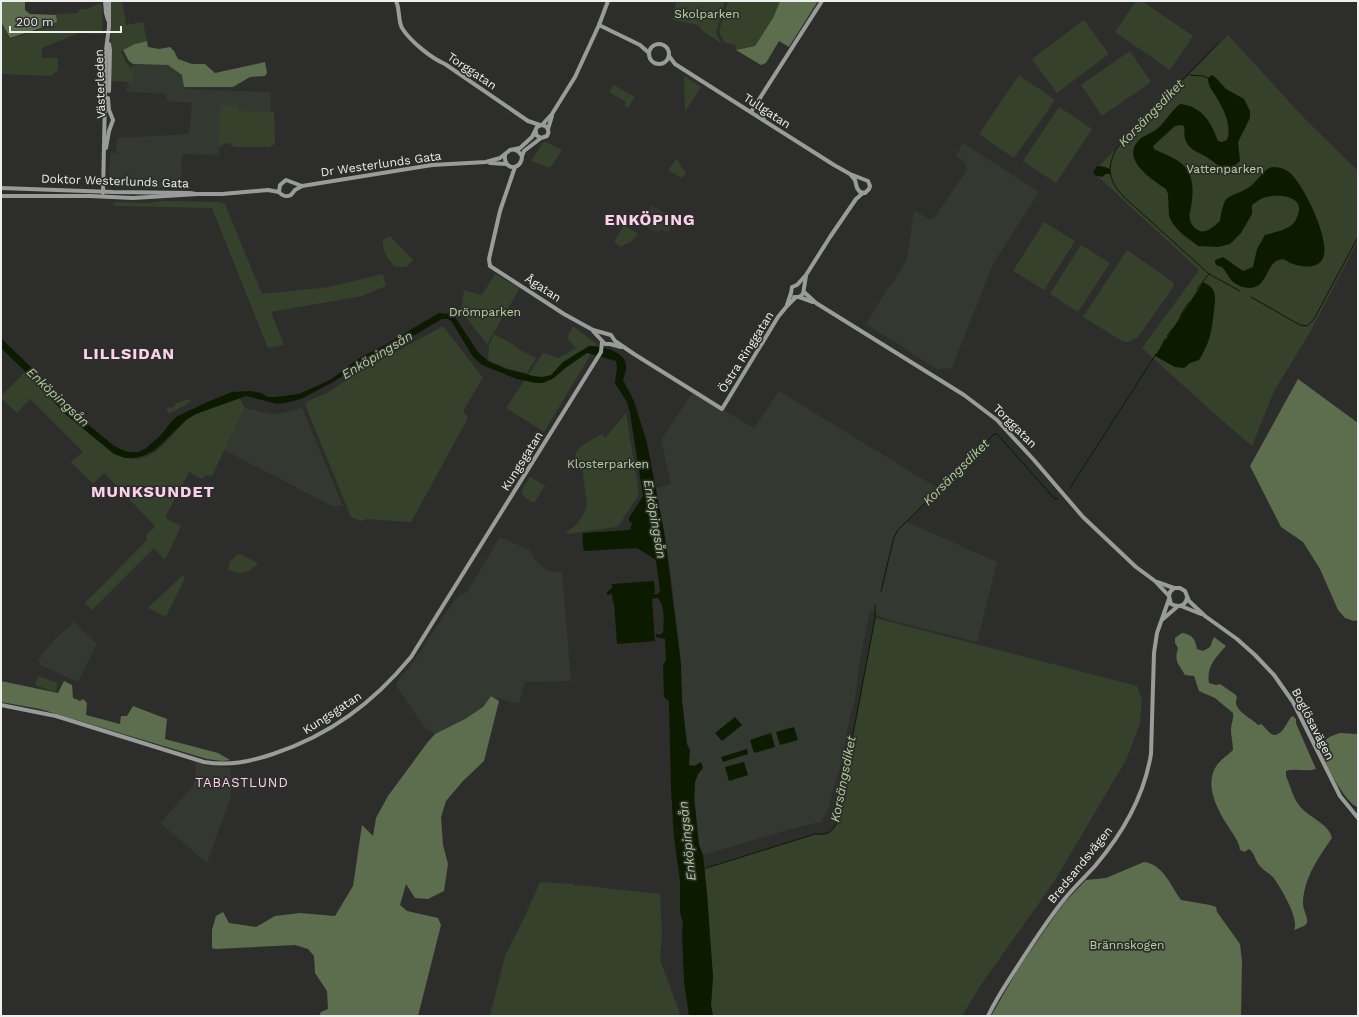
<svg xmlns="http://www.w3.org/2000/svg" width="1359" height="1017" font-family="'Work Sans',sans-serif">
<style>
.built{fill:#333830}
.green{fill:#35412a}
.forest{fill:#5c6e4d}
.water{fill:#0c1a00}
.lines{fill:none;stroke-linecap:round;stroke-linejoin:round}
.stream{stroke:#0c1a00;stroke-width:1}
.river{stroke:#0c1a00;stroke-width:7}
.secondary{stroke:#9a9c99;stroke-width:4}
.labels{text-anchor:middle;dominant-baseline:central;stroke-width:3.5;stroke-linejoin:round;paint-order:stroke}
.park-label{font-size:12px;fill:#b7d79d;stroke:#2d2e2c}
.street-label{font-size:12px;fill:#edeeed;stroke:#2d2e2c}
.water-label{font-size:13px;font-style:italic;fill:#afcf95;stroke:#2d2e2c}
.neighbourhood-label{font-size:13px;letter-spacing:1px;fill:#fdd1ec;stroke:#2d2e2c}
.district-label{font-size:16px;font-weight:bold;letter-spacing:1px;fill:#fdd1ec;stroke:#2d2e2c}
</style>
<rect width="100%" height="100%" fill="#2d2e2c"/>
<!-- built -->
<g class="built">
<path d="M132,65H168L182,75L185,89L271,92L270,146L235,147L227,143L219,147V155L182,154L181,189L114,187L111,186L109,180L110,153H122H116L117,138L189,134L192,103L167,101L166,94L126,92Z"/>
<path d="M963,143L1039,192L993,264L952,368L937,369L866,324L887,289L892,284L907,259L914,210L929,219L934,218L967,170L966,163L956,156Z"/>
<path d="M652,205L676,220L668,233L661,229L657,233L640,223Z"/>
<path d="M779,391L939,489L907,522L997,562L977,642L890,620L883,618L870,610L860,659L855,698L848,727L842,759L828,810L821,822L795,828L703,855L699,845L695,818V782L698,774L694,766L689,765L682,701L681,664L670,567L656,488L671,484L661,440L693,392L754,428Z"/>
<path d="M245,408L271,414L282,413L302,408L343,506H332L224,450Z"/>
<path d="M500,537L530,550L535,560L545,569L553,573L558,572H562L571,681L525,682L519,704L491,696L483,707L465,719L435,734L424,727L397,687V682L414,661L445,614L457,597L461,594L467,592Z"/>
<path d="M74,622L97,644L78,682L40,665L38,660L53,641Z"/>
<path d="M194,762L206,765L231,768V796L207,863L160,823L193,786L196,770Z"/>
</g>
<!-- green -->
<g class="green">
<path d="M110,1H122L126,25L143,22L147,41L135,44L121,51L126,62L131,69H133V82L110,81L111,49Z"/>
<path d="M676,1H725L716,33L722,44L704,32L698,25L673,20V18Z"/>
<path d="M728,1H780L773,18L755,46L736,50L735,45L725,43L719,32Z"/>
<path d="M1136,1H1142L1193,36L1170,70L1115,32Z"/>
<path d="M102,3L103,34L79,33L42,48V58H58V70L51,76L1,74V23L10,39L39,30L57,22L56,14L78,13L80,9H86Z"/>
<path d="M1084,20L1109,54L1057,93L1032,59Z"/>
<path d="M1228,35L1304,118L1358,171V241L1309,334L1274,391L1252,446L1208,408L1142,348L1199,270L1093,172Z"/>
<path d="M1130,51L1151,82L1102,116L1081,85Z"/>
<path d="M1019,75L1055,100L1014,158L979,134Z"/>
<path d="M684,76L701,87L685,112Z"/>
<path d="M614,85L635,97L628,108L624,106L626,102L609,92Z"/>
<path d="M220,105H238L240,111L274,112L275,144L270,147H235L227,142L219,146Z"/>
<path d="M1059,107L1092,129L1056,183L1023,161Z"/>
<path d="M544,141L562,150L550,168L531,161Z"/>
<path d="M677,158L686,174L681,178L668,170Z"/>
<path d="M161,201L220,202L225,204L262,294L329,287L383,274L386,286L362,296L271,312L284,345L268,348L212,208L114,206L115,204H110L116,202L150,203Z"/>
<path d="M1044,222L1075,241L1044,290L1013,271Z"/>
<path d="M624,225L638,234L630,243L625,244L621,247L614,242Z"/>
<path d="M390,236L413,260C408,268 403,268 394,266C387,258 382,250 383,240Z"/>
<path d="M1081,245L1110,263L1078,312L1050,294Z"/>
<path d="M1127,250L1173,282L1174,286L1138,337L1128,342L1122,341L1083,317Z"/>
<path d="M495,274L520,288L487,344L461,311L464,290L482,295Z"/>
<path d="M443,326L483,378L463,411L468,418L411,522L367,519L361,521L351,517L305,404L308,401L327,393L354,375Z"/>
<path d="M573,326L597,344L544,432L506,408L543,353L559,358L576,348L567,338Z"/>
<path d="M494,334L516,346L518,349L536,358L527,373L509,369L488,360L489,345Z"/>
<path d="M26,371C49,395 103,457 136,459C139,459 145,457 148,456C164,449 176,428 191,417C201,410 227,403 239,398L245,408L224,450L212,476L206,475L202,479L189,472L165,518L181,526L165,560L154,548L92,610L85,603L144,543L147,539L146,536L155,526L104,473L93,484L71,462L83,452L30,399L17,413L1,398V396Z"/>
<path d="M189,399L191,402L185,404L186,405L177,409V410L168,413L166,409L170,407L171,408L175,406V404Z"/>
<path d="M626,413L639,493C635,502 633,503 628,511C623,517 623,523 616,527L568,534L566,532L576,525L582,517L587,506L582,467L575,454L581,446L602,434L605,438Z"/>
<path d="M530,477L545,486L534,503C517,493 520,492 530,477Z"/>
<path d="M239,554L258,563C248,574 242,575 228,570L230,561Z"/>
<path d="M183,575L185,578L166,617L148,608Z"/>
<path d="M875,618L1137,686L1142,699L1140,723L1127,758L1054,882L980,986L962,1016H713L711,1005L713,977L704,868L815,834C825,835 831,834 836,824Z"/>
<path d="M38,676L58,683L55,692L35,685Z"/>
<path d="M540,882L574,884V886H577L578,885L660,894L662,935L660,960L681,1016H490L505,956L524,918Z"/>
</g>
<!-- forest -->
<g class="forest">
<path d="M1,1H25V10L30,14L56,15L57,22L41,28L10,38L1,22Z"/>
<path d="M780,1H818L789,47L779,41L766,63L761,65L736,50L755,46L773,18Z"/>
<path d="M147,41L148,47L159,49L170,47L174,51L178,59L192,64H205L215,73L265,62L267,73L265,76L250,77L233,87H184L182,75L168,65L133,64L129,61L123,50L135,44Z"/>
<path d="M1298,379L1358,423V620L1354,621L1345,618L1338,610L1320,569L1303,542L1281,527L1250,466Z"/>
<path d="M1182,633C1193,635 1195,639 1197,649L1203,651L1210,647L1214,637L1226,646C1216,657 1206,667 1209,683L1216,685L1220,684L1236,695L1237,698C1231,709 1251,718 1258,725L1261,724C1264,726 1265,728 1268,731C1279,743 1286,724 1291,717L1293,716L1296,719V723L1298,728L1316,769C1306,772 1296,768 1286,771V776C1290,785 1293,798 1299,805C1307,817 1329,823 1332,838C1318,858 1305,877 1303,901C1302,909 1308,915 1307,923L1304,926L1294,930C1300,920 1280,886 1273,877C1269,873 1264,871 1261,867C1255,862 1255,853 1249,849L1247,850L1245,852L1240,850C1239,840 1231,832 1226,823C1216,807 1204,783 1217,765C1221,759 1228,755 1233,750C1233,743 1231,737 1231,730C1231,723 1234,720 1233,713L1215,698L1199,691L1194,676L1185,675C1178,663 1174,662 1178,648L1175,643V638Z"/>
<path d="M1,681L58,693L64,681L72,685L73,698L80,701L83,699L87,703L86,715L120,724L121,716H127L133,706L167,719L165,739L218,753L230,760L222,761L207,759L40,709L1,702Z"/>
<path d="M491,696L499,701L484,761L463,781L446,801L441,817L443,845L448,864L444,891L428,899L415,898L406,884L400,905L407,911L438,918L441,925L418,1016H319L321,1012L328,1009L327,991L315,973L314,956L308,949L295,945L215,949L212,948V930L216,916L223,912L229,923L256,927L275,916L300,913L335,916L353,886L362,825L373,836L376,818L388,796L427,743L435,734L465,719L483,707Z"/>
<path d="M1340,733L1358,734V806L1357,807C1344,801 1325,764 1321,751C1322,739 1330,736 1340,733Z"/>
<path d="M1144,862C1163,864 1171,886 1181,900L1210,905L1216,907L1217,912L1240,944L1242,961L1241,1016H991L1018,969L1056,914L1065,902L1086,880L1106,878Z"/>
</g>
<!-- water -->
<g class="water">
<path d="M1212,75L1215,77L1226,89L1244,99L1250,111V118L1238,142L1240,161C1225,175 1219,165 1205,156C1200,153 1193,151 1189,146C1183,139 1185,133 1184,126L1181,125L1175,126L1153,146L1154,149C1165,155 1181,159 1188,171C1194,182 1193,195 1191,207C1190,211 1189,216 1190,219C1190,222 1192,225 1194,227C1203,237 1212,228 1220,221C1225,189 1228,201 1251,186C1257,181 1266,167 1273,167C1279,167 1286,169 1290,173C1304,185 1331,241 1323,258C1318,270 1300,267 1290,263C1287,261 1283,258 1279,260C1274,261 1271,266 1269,270C1266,275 1263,282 1259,285C1250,291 1238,287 1231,280C1228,276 1226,271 1222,267C1217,266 1215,265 1215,260L1223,257L1243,271L1253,267L1257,249L1265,235C1272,233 1282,231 1289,227C1293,225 1296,220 1298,215C1305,196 1279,194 1266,197C1261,198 1256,202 1252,205V214L1241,233L1230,244L1218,247L1198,246L1181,233L1173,224L1169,216L1168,194L1166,189C1152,180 1120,159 1139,140C1144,135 1152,133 1157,129C1166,121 1171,111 1180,104C1202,106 1211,122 1218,141L1222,142L1227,140C1232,126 1224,110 1217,98C1213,91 1208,87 1208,78Z"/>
<path d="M1097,166L1105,167L1110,169V174H1106L1102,177L1095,175L1093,172Z"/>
<path d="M1203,282C1217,288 1216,297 1214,310C1212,330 1210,343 1199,360L1190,363L1184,368L1175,367L1155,356Z"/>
<path d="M439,313L448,314L455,317L478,352L488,361L506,369L533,376L542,377L551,375L563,362L589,346C601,346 625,351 626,365C627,371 624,375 623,380L634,401L647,443L665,537L681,664L682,701L687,744L690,750L689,765L694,766L701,762L703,768L698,774L695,782L694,796L699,845L703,855L707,893L713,977L711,1005L713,1016H689L684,981L682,935L683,924L680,912V881L674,837L671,789L669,705V701L664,697L663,665L666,660L665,639L656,637V634L659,635L663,633C664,624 665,605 658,598L652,599L655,641L617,644L614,603H613L612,594L607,595V592L612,588V584L654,581L655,593L653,594H658L660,591L656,560L637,548L584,551C583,545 582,540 583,533L630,530L632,523L629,521V518L643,496L630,413L627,402L615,383L617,368L616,361L587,353L564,369L554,378L543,383H536L517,379L482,365L473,357L452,322L448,319H442L392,348L363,363L333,382L301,399L285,403L277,404L246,396L196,414L187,419L155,450L143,456L134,458H125L114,454L80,426L64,413L27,372L30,369L51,394L113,445L122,450L129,452H138L145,449L161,435L171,422L176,417L205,403L232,392L250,391L261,393L268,397H275L299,394L330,380L361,357L385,345Z"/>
<path d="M735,717L742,725L722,741L715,733Z"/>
<path d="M794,727L798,740L780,745L776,732Z"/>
<path d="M771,733L775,747L754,753L750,740Z"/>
<path d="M747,749L748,754L723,762L721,757Z"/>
<path d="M744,762L748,775L729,781L725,767Z"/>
</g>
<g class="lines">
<!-- stream -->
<g class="stream">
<path d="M1218,43L1116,149C1106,169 1109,182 1125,198L1209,274L1240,291"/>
<path d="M1190,75L1203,76L1208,78"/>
<path d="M1197,289L1209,274"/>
<path d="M1251,297L1300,325L1307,326L1314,319L1358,237"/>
<path d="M1180,316L1189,302"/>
<path d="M1167,336L1172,329"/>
<path d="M1161,347L1165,339"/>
<path d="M1070,488L1156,354"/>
<path d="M881,591L894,537L898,530L994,434H997L1054,498L1058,499"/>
<path d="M703,869L815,834C825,835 831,834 836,824L875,618V605"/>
</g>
<!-- river -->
<path class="river" d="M1,343L71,411"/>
<!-- secondary -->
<g class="secondary">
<path d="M105,1L106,13L108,20"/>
<path d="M396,1C400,9 398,21 402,28C410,41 431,58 445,64L528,121L540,125"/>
<path d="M599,25L640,45L649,53"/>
<circle cx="659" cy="54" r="10"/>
<path d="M669,56L675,64L834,165L850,174L868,181L870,186L869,189L865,193L860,192L857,188L855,180L850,174"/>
<path d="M109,91L110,50L109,44"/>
<path d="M760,100V112L764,120"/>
<path d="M751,112L822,1"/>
<path d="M548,129L552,116"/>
<path d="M536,132V135L541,138L547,136C550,131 548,126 542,125"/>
<path d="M106,148L109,131L113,120L109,110L108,98"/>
<path d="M505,155C503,171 522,171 522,156L518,151L515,150"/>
<path d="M522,156L524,151L541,138"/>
<path d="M490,163L506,164"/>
<path d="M515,167L500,211L489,259L490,266L564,314L593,330L611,335L615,341L634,354L722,409L778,317L787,306L796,297"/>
<path d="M1,188L113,192L190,193L196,194"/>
<path d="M279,192L280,185L286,180L302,186L432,165L486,162L500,158L510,150L520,148L532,137L537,127L542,125L552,114L575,77L599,25L608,1"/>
<path d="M103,193L106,50L109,27V1"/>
<path d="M1,196H90L133,198L198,194H222L268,190L279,192C282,196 287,197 291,195L295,190L302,186"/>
<path d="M804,292L816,303L964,395L997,420L1034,460L1083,517L1136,567L1155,581L1169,596"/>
<path d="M794,297H799L803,294L806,276"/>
<path d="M799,297L813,302"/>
<path d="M787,305L791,293L792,287L797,285L806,275L830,237L856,199L863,193"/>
<path d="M593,331L605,344H610L621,347"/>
<path d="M1157,582L1174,588H1180L1185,591L1189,601L1205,616L1237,639L1255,655L1274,675L1293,702L1340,796L1358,818"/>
<path d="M1174,588L1170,592L1169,596L1171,604C1179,608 1186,606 1187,597"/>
<path d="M1181,606L1201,614"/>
<path d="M1163,619L1178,606"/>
<path d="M1,705L56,716L204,762C229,766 249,762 273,754C330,735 373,703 411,657L583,381L601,352L602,342"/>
<path d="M988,1016C997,997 1009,979 1021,961C1034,941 1047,921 1062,902C1072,889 1084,878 1095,866C1123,833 1144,797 1151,754L1154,653L1157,633L1169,599"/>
</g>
</g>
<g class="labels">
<!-- park labels -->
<g class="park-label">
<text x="707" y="14">Skolparken</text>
<text x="1225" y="169">Vattenparken</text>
<text x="485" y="312">Drömparken</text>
<text x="608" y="464">Klosterparken</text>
<text x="1127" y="945">Brännskogen</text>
</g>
<!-- street labels -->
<g class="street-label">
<text transform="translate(472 71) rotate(34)">Torggatan</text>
<text transform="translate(100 84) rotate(-92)">Västerleden</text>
<text transform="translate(767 111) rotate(33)">Tullgatan</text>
<text transform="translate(381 164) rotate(-8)">Dr Westerlunds Gata</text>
<text transform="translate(115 181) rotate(2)">Doktor Westerlunds Gata</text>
<text transform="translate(543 288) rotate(33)">Ågatan</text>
<text transform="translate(746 352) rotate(-58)">Östra Ringgatan</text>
<text transform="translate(1015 426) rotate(45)">Torggatan</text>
<text transform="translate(522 461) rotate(-58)">Kungsgatan</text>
<text transform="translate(332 713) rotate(-33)">Kungsgatan</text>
<text transform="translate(1313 724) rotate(63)">Boglösavägen</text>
<text transform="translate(1080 865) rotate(-51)">Bredsandsvägen</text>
</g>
<!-- water labels -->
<g class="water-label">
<text transform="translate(1151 113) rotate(-46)">Korsängsdiket</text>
<text transform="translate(377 355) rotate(-31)">Enköpingsån</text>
<text transform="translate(58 397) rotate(43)">Enköpingsån</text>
<text transform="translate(956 472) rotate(-45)">Korsängsdiket</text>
<text transform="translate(655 519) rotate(80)">Enköpingsån</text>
<text transform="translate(843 779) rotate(-79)">Korsängsdiket</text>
<text transform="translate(687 841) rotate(-96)">Enköpingsån</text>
</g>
<!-- neighbourhood labels -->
<g class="neighbourhood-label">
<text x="242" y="782">TABASTLUND</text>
</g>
<!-- district labels -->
<g class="district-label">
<text x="650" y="219">ENKÖPING</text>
<text x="129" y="353">LILLSIDAN</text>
<text x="153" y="491">MUNKSUNDET</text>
</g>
</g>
<!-- border -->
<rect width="1359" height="1017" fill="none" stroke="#edeeed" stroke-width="4"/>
<!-- scale -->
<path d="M10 26v6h111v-6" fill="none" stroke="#edeeed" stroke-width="2"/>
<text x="16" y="26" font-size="12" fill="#edeeed" stroke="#2d2e2c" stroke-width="3" paint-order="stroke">200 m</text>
</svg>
